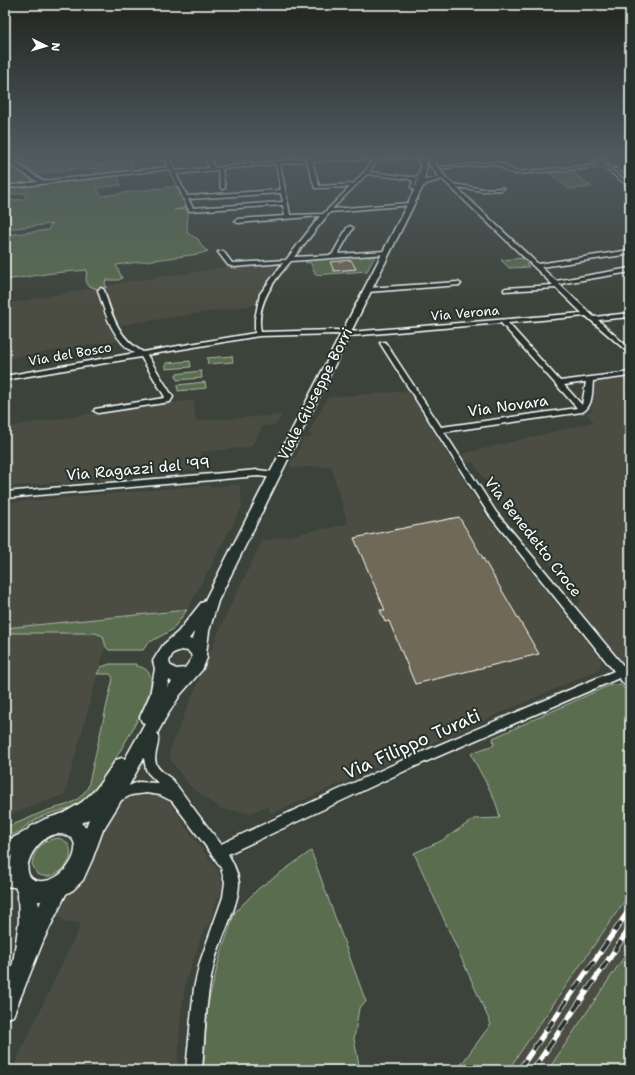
<svg xmlns="http://www.w3.org/2000/svg" width="635" height="1075" font-family="'Shantell Sans',sans-serif">
<style>
.built{fill:#4c4e43}
.green{fill:#5a6d50;stroke:#acb6a8}
.building{fill:#706958;stroke:#fff}
.lines{fill:none;stroke-linecap:round;stroke-linejoin:round}
.minor-casing{stroke:#fff;stroke-width:3}
.tertiary-casing{stroke:#fff;stroke-width:3}
.secondary-casing{stroke:#fff;stroke-width:3}
.minor{fill:#26332d;fill-rule:evenodd}
.tertiary{fill:#26332d;fill-rule:evenodd}
.secondary{fill:#26332d;fill-rule:evenodd}
.rail-far1-casing{stroke:#fff;stroke-width:2.5}
.rail-casing{stroke:#fff;stroke-width:5.5}
.rail-far1{stroke:#26332d;stroke-width:1.5;stroke-dasharray:4;stroke-linecap:butt}
.rail{stroke:#26332d;stroke-width:4;stroke-dasharray:12;stroke-linecap:butt}
.labels{text-anchor:middle;dominant-baseline:central;stroke-width:4;stroke-linejoin:round;paint-order:stroke}
.far-street-label{font-size:13px;fill:#fff;stroke:#26332d}
.street-label{font-size:15px;fill:#fff;stroke:#26332d}
.near-street-label{font-size:18px;fill:#fff;stroke:#26332d}
</style>
<rect width="100%" height="100%" fill="#3c433a"/>
<filter id="ink" filterUnits="userSpaceOnUse"><feTurbulence type="fractalNoise" baseFrequency=".025" numOctaves="2"/><feDisplacementMap in="SourceGraphic" scale="8" xChannelSelector="R" yChannelSelector="G"/><feConvolveMatrix kernelMatrix="1 2 1 2 8 2 1 2 1" color-interpolation-filters="sRGB"/></filter>
<g filter="url(#ink)">
<!-- built -->
<g class="built">
<path d="M91,155H156L157,159L93,165Z"/>
<path d="M282,261L283,262L261,291L256,305L114,326L119,340L5,359V304L126,282L228,267Z"/>
<path d="M630,377V670L577,606L581,601L503,508L473,462H467L462,454L594,422L586,413L591,412L595,382Z"/>
<path d="M408,391L483,512L601,660L600,669L271,814L267,806L251,813L220,809L190,786L171,761L169,752L225,617L262,541L348,524L331,466L291,468L292,465L290,464L294,457H296L303,439L310,438L312,434H308L328,397Z"/>
<path d="M194,400L195,421L282,415L276,425L263,426L251,447L201,452L202,469L127,476V479L123,480L99,482L100,478L70,480L69,484L62,485L59,482L5,487V427L97,413Z"/>
<path d="M240,484L242,507L187,610L5,628V503L210,485V487Z"/>
<path d="M5,633H95L103,636L106,643L65,794L5,816Z"/>
<path d="M155,792L164,797L173,806L185,826L217,869L222,884L220,897H218L208,927L204,929L186,980L181,1012L177,1070H12L81,924L61,920L62,917L51,915L116,803L130,794Z"/>
<path d="M630,893V948L548,1070H508Z"/>
</g>
<!-- green -->
<g class="green">
<path d="M5,155H9L18,163L68,157L69,163L92,161L94,165L132,162L134,172L95,176L93,168L31,174L41,183L117,175L121,185L97,188L101,196L177,186L187,207L174,210L188,209L187,233L198,239L203,248L208,251L199,254L116,265L122,278L119,280H106L105,284L107,287L97,289L87,285L86,279L87,270L53,273L5,280V235L49,230V227L52,224L5,229V201L25,199L26,193L5,195Z"/>
<path d="M571,171L592,187L569,189L549,173Z"/>
<path d="M376,254L367,271L316,275L310,262L306,263L305,260Z"/>
<path d="M523,258L530,264H526L529,267L509,268L501,260Z"/>
<path d="M232,356L233,362L208,364L207,358Z"/>
<path d="M190,361L191,367L166,369V363Z"/>
<path d="M201,371L202,378L177,380L176,374Z"/>
<path d="M205,382L206,388L178,391L177,385Z"/>
<path d="M187,610L172,630L148,643L143,650H109L106,647L103,636L95,633H5V628Z"/>
<path d="M110,664H136V666C146,667 152,673 151,684C150,705 101,788 83,801C71,811 55,810 41,817C28,823 18,834 5,839V826C19,824 30,817 43,812C63,804 74,808 88,787L113,678L110,674H97L101,667Z"/>
<path d="M610,685H621L630,696V893L508,1070H457L491,1024L414,853L441,841L474,819L500,818C496,795 480,775 471,753L494,745L493,738Z"/>
<path d="M58,838C86,846 62,886 37,874L32,864C34,849 43,840 58,838Z"/>
<path d="M311,851L366,1002L359,1008L354,1039L360,1070H203L208,1003L220,956L235,912L259,888Z"/>
<path d="M630,948V1070H548Z"/>
</g>
<!-- building -->
<g class="building">
<path d="M351,260L356,269L334,271L330,262Z"/>
<path d="M459,517L539,654L415,684L389,621L385,622L380,610H385L354,538Z"/>
</g>
<g class="lines">
<!-- minor casing -->
<g class="minor-casing">
<g id="minor">
<path d="M34,155H45L13,160L15,163L43,181L169,167L166,159H159L158,155H162L163,157H165V155H169L175,171L209,168L205,155H209L214,168L247,164L242,155H246L251,164L309,158L418,156L416,158L378,159L369,172L410,177L423,176V178L416,179L417,180L415,186L419,188V190H415L411,187L413,181L409,179L367,174L332,209L410,203H412V205L330,212L294,257L332,255L347,228L350,226L353,228L338,254L385,251L388,253L387,254L291,261C275,279 255,304 261,332L336,330L350,332L582,313L556,288L504,291V289L506,288L553,285L440,177L442,175L453,184L483,189L504,188L502,190L483,191L456,187L538,264L630,250V254L541,267L556,281L630,268V272L559,284L594,317L630,313V317L598,320L630,349V354L586,316L508,323L560,381L630,372V376L593,381C592,392 593,407 582,412L444,432L496,512L626,669L630,675V688L626,686L619,678L409,769L228,854C233,862 238,874 239,883C239,906 219,941 214,964C205,999 205,1035 202,1070H186L194,988L200,962L223,897L225,882L221,868L214,857L172,801L160,795L146,793L131,795L116,803L112,801L110,797L112,793L138,782L158,783L148,773L146,769L143,753L149,733L153,732L157,733C162,743 151,755 157,766C161,773 171,777 175,783C190,804 205,824 221,844L401,761L614,671L490,516L380,343L385,342L441,427L577,408L501,323L350,336L336,334L259,336L147,355L173,397L170,402L98,413L94,411L95,409L164,398L165,397L141,357L5,380V376L135,353C113,341 105,313 98,290L101,288L104,290C111,314 119,339 143,352L255,333V319L260,294L283,263L234,267L228,265L218,252L223,251L232,263H234L286,260L320,216L238,223L235,221L238,219L285,216L283,205L189,211L170,169L5,188V186L38,182L11,165L8,159ZM373,159L367,169L353,184L319,186L312,161ZM307,161L315,188L350,187L323,214L290,215L280,164ZM276,164L281,190L187,196L176,174L218,170L221,188L223,189L225,188L222,169ZM281,193L283,202L193,208L188,199ZM586,382L582,405L564,385Z"/>
<path d="M587,155H591L630,184V187L603,167L516,174L509,172L495,164L434,169L432,168L495,162L502,164L516,172L599,165Z"/>
<path d="M607,155H613L614,156L612,157Z"/>
<path d="M458,282L461,284L460,285L367,292L364,290L367,288Z"/>
<path d="M258,470L274,472L278,475L274,478L258,476L5,498V492Z"/>
</g>
</g>
<!-- tertiary casing -->
<g class="tertiary-casing">
<g id="tertiary">
<path d="M28,830L34,832L36,838L34,844L5,858V842Z"/>
<path d="M5,870L21,872L27,874L29,880L27,886L21,888L5,886Z"/>
</g>
</g>
<!-- secondary casing -->
<g class="secondary-casing">
<path id="secondary" d="M433,155H439L436,158L435,164L446,178L426,184L422,188L218,601L209,631L206,654L207,658L202,670L180,695L165,719L119,804L103,830L92,860L83,880L73,890L66,894L44,939L13,1016L5,1019V982L13,963L19,921L18,894L10,875L9,867L14,847L21,836L30,827L45,819L64,813L82,802L96,789L116,760L122,758L125,759L145,723L142,722L140,717L150,695L155,669L153,661L156,656L163,645L178,632L201,603L204,602L416,187L421,165L418,161L419,160H423L427,165L424,180L439,177L429,164L430,158ZM194,632L193,640L189,639ZM181,650L188,651L191,654L192,658L185,668L176,669L170,665L169,661L173,653ZM169,680L172,682L167,687ZM89,819L86,827L81,823ZM56,834C92,832 71,879 44,881C13,884 31,839 56,834ZM38,901H41L39,906Z"/>
</g>
<!-- minor -->
<use href="#minor" class="minor"/>
<!-- tertiary -->
<use href="#tertiary" class="tertiary"/>
<!-- secondary -->
<use href="#secondary" class="secondary"/>
<!-- rail-far1 casing -->
<g class="rail-far1-casing">
<path id="rail-far1" d="M597,155L630,178"/>
</g>
<!-- rail casing -->
<g class="rail-casing">
<g id="rail">
<path d="M519,1070L630,909"/>
<path d="M533,1070L630,928"/>
</g>
</g>
<!-- rail-far1 -->
<use href="#rail-far1" class="rail-far1"/>
<!-- rail -->
<use href="#rail" class="rail"/>
</g>
</g>
<!-- sky -->
<linearGradient id="sky" x2="0" y2="1"><stop stop-color="#212520"/><stop offset="0.51" stop-color="#505b60"/><stop offset="1" stop-color="#505b60" stop-opacity="0"/></linearGradient>
<rect width="635" height="305" fill="url(#sky)"/>
<g class="labels">
<!-- far-street labels -->
<g class="far-street-label">
<text transform="translate(465 313) rotate(-5)">Via Verona</text>
<text transform="translate(70 354) rotate(-10)">Via del Bosco</text>
</g>
<!-- street labels -->
<g class="street-label">
<text transform="translate(315 394) rotate(-63)">Viale Giuseppe Borri</text>
<text transform="translate(508 406) rotate(-8)">Via Novara</text>
<text transform="translate(138 469) rotate(-5)">Via Ragazzi del '99</text>
<text transform="translate(533 537) rotate(52)">Via Benedetto Croce</text>
</g>
<!-- near-street labels -->
<g class="near-street-label">
<text transform="translate(412 744) rotate(-24)">Via Filippo Turati</text>
</g>
</g>
<!-- margin -->
<rect width="635" height="1075" fill="none" stroke="#26332d" stroke-width="20"/>
<rect x="10" y="10" width="615" height="1055" fill="none" stroke="#fff" stroke-width="1.5" filter="url(#ink)"/>
<!-- north arrow -->
<g transform="translate(46 46) rotate(95)" stroke="#26332d" stroke-width="3" paint-order="stroke">
<path d="M0-3L7 15L0 10L-7 15Z" fill="#ffffff"/>
<text y="-6" font-size="11" font-weight="bold" text-anchor="middle" fill="#ffffff">N</text>
</g>
</svg>
